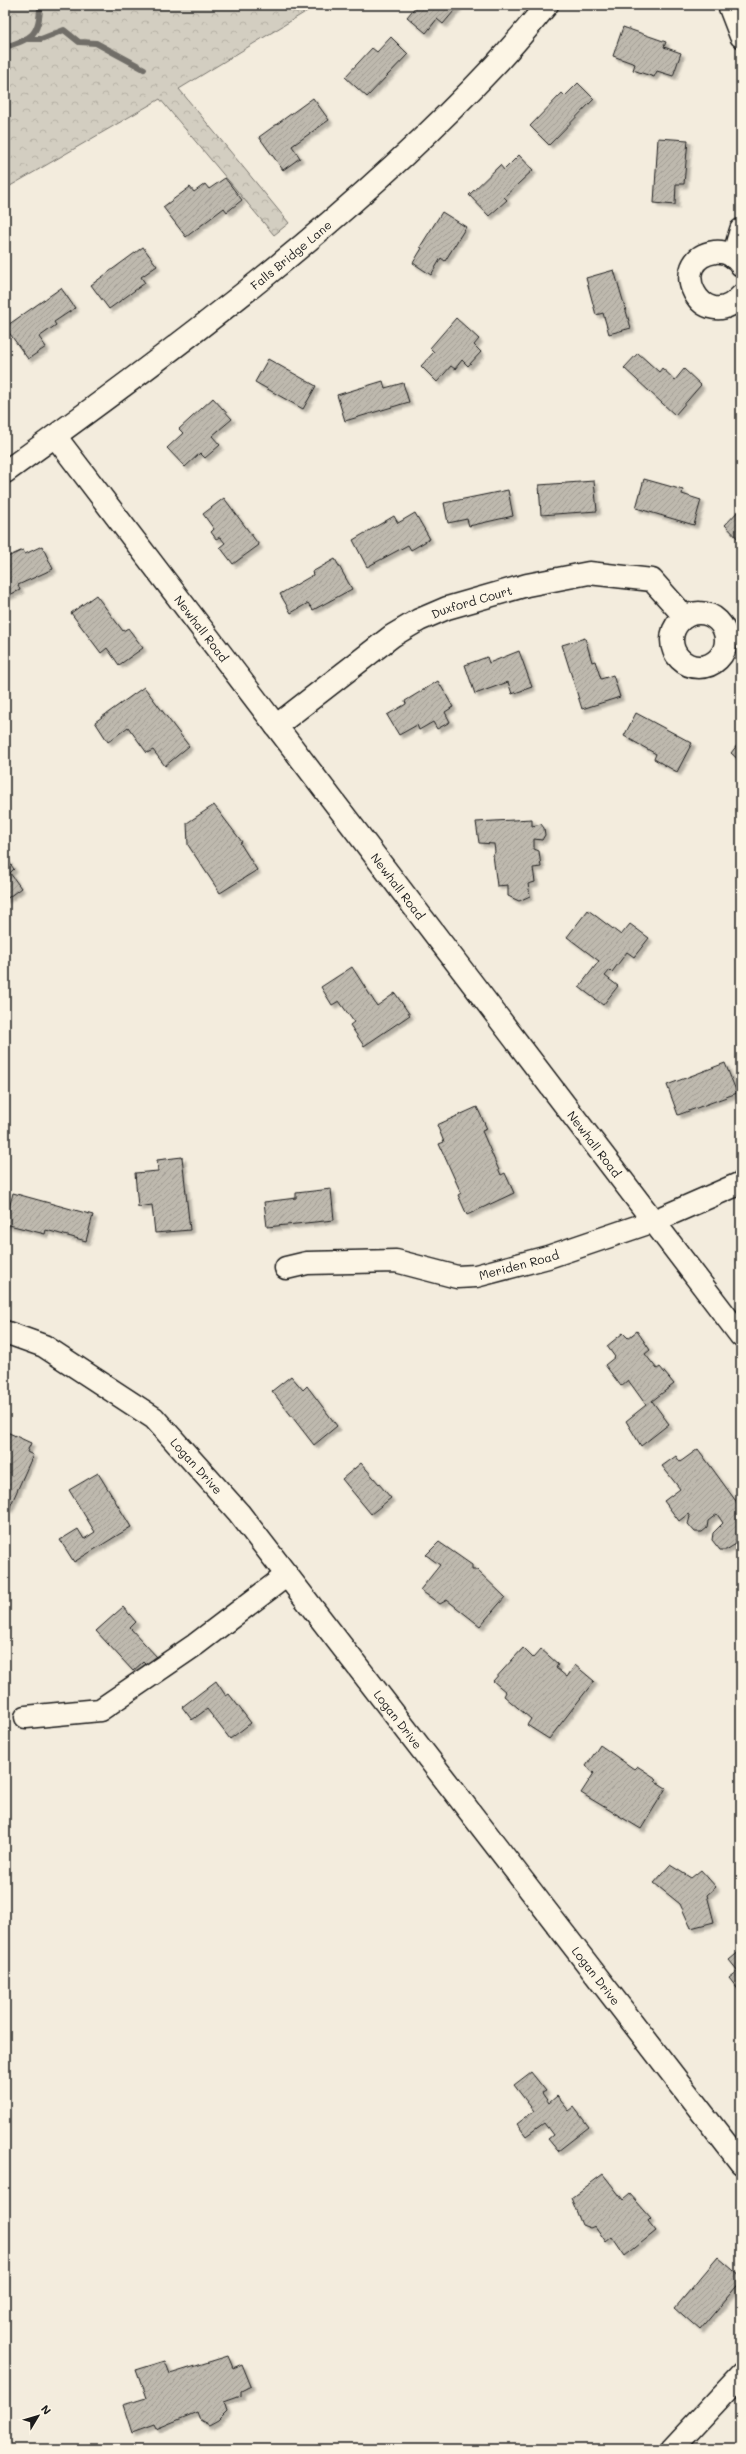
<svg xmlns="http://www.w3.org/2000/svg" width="746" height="2454" font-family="Mali,sans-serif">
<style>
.park{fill:url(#park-crowns);stroke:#78756e}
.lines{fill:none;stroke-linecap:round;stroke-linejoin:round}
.stream{stroke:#716e68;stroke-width:6}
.building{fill:url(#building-hatch);stroke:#1c1c1c;filter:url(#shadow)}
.minor-casing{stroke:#1c1c1c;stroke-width:25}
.minor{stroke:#fcf5e5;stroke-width:22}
.labels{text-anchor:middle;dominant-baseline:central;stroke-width:3;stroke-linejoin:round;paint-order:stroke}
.street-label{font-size:12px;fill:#1c1c1c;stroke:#fcf5e5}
</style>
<defs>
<pattern id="park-crowns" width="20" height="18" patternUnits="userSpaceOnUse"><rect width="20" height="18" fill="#d3cec1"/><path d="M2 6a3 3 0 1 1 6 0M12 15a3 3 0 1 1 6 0" fill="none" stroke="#b5b0a5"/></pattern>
<pattern id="building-hatch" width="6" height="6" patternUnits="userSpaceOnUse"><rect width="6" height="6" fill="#beb9ae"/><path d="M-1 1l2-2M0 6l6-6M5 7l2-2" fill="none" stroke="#a39e95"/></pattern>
<filter id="shadow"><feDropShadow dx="3.5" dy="3.5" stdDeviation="1" flood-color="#0004"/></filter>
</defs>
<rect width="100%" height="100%" fill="#f3ecdd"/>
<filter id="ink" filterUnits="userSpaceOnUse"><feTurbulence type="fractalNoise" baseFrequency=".025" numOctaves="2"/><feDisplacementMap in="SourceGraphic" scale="8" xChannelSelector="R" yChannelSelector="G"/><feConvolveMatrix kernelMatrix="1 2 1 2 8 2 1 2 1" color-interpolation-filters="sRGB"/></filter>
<g filter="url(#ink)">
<!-- park -->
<path class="park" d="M5,5H317L179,89L289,223L274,235L160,99L5,189Z"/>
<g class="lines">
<!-- stream -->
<g class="stream">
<path d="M28,39H41L64,30L79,42L96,43L144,69"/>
<path d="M5,47C31,39 40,35 40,5"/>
</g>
</g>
<!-- building -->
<g class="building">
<path d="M417,5H459L443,24L437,19L426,33L407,17Z"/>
<path d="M623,27L666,42L664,47L681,53L673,76L657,71L654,77L633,70L635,64L613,56Z"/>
<path d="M391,37L408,54L367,97L345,77L372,48L377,52Z"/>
<path d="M578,83L594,99L549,145L530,126L562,93L565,96Z"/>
<path d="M313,98L329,120L292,146L300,158L283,170L259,137Z"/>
<path d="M658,138L688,140L684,184H676L675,205L654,203Z"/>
<path d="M519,155L533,170L504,197L507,200L489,216L469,195L500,165L504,170Z"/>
<path d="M225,178L242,200L227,212L224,208L186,237L163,207L190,187L194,192L205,184L209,189Z"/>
<path d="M442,212L466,227L445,261L441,258L431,275L413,263L422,248L420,247Z"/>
<path d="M143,247L157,266L141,277L145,283L109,309L91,285Z"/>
<path d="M614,270L631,328L609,334L603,313L596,315L586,278Z"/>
<path d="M61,288L75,308L54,322L56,325L39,337L46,347L28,359L5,327Z"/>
<path d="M456,318L479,339L474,345L481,352L468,366L462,360L455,369L451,366L437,382L421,366L434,352L430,348Z"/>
<path d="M638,353L659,372L662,368L675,380L684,369L701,385L675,415L624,368Z"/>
<path d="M268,359L316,386L303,409L255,382Z"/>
<path d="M741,380V392L736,383Z"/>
<path d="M383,381L385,388L403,383L409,402L345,421L337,395Z"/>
<path d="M213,398L232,419L212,436L220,445L205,458L200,453L185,467L167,448L183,433L179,429Z"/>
<path d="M644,479L683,490L682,494L701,500L694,525L636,508Z"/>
<path d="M594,481L597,511L541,515L539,485Z"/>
<path d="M508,490L513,516L469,526L467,519L448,523L444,503Z"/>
<path d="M224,498L259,545L233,564L220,547L225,543L220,537L216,539L211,532L214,529L203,514Z"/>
<path d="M741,508V542L725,525Z"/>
<path d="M415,513L430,539L411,550L408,545L367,567L353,540L394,516L398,523Z"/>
<path d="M42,546L53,569L18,585L20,590L5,597V558L23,550L25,554Z"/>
<path d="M335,559L352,589L313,610L308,603L291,613L280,594L313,575L312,572Z"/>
<path d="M96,595L123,631L128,628L143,648L119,665L107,648L101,653L71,613Z"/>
<path d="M585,638L592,662L595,661L601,679L613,675L620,697L582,709L562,645Z"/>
<path d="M519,651L532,687L512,694L508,682L475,694L465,665L487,657L489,663Z"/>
<path d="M438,681L453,707L445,712L450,722L437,729L433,722L419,730L417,725L399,735L387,715L406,704L405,701Z"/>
<path d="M144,687L189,746L165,766L153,750L147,753L128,727L108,742L95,722Z"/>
<path d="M636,713L692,743L677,772L654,759L656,754L624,736Z"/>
<path d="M741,740V762L731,753Z"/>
<path d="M214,805L242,842L240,843L257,870L220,893L188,845L187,823Z"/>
<path d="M532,819V826L541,824L544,828L545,835L542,840L534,839V849L539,851L541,867L533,868L535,882L528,884L530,896L519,901L508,896V885L497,886L493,855L495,852L494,844L479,843L476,822Z"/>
<path d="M5,857L14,869L10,873L21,888L5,900Z"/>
<path d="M588,910L621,935L630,924L649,938L634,957L627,952L612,972L610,970L605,976L618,986L603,1005L579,987L599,961L567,937Z"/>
<path d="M352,967L377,1006L395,993L410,1015L364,1046L350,1025L354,1022L339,1001L332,1005L321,987Z"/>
<path d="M725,1063L737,1093L678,1115L667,1085Z"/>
<path d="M477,1107L487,1129L482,1131L501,1175L505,1173L514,1193L467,1215L458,1195L461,1193L439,1144L444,1142L437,1125Z"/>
<path d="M182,1157L190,1230L155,1233L152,1205L138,1207L135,1173L158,1171L157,1160Z"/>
<path d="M331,1189L334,1220L267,1227L264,1202L296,1198V1193Z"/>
<path d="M13,1193L93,1215L86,1241L46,1230L45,1234L5,1224Z"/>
<path d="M637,1331L650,1350L645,1354L657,1369L660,1367L674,1384L652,1401L669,1424L641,1446L626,1421L646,1405L628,1380L621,1386L605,1365L615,1357L607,1346L623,1333L628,1338Z"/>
<path d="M291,1376L303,1390L307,1386L337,1426L314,1445L272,1391Z"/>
<path d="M7,1432L31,1443L27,1452L33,1455L9,1509L5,1507V1437Z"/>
<path d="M698,1449L741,1508V1541L726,1550H720L712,1540L713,1533L723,1523L717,1514L708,1521L707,1528L702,1532H695L688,1524L690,1517L688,1514L679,1521L664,1501L680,1489L662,1466L676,1456L680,1462Z"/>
<path d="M361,1463L391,1498L371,1514L342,1479Z"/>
<path d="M98,1473L131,1527L74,1562L60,1540L78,1529L84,1539L95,1532L69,1490Z"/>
<path d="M439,1542L472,1565V1570H477L505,1597L480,1626L447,1600L440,1604L420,1590L440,1565L426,1555Z"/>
<path d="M123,1607L136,1622L130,1628L158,1658L148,1667L143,1662L133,1671L96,1631Z"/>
<path d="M523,1648L533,1658L541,1649L558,1664L556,1668L567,1677L575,1665L594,1681L549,1739L527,1725L531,1719L504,1696L506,1692L493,1681Z"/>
<path d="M216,1681L226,1696L229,1694L251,1723L230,1739L207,1709L192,1720L182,1707Z"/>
<path d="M600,1745L634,1769L637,1766L657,1779L655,1781L666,1788L641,1829L581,1793L594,1773L586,1766Z"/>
<path d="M670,1865L691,1878L701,1870L716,1887L707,1895L714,1922L691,1928L680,1904L654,1883Z"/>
<path d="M741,1950V1993L729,1978L738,1971L729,1960Z"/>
<path d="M531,2072L546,2091L542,2093L549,2103L557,2096L569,2111L574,2107L589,2127L558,2151L548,2139L553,2135L544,2123L526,2136L517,2124L534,2111L514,2085Z"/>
<path d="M603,2174L623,2200L630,2194L651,2218L648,2221L656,2231L625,2256L612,2237L606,2242L595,2226L590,2228L582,2225L571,2198Z"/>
<path d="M718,2257L741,2277V2281L700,2330L675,2308Z"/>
<path d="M228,2356L233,2368L242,2364L251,2386L241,2391V2396L224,2402L227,2411L218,2420L209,2425L200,2420L197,2412L156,2429L154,2425L132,2433L123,2405L146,2398L136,2370L165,2361L170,2374Z"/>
</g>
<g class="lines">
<!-- minor casing -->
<g class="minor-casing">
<g id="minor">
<path d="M729,5L741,36"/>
<path d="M733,257L741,230"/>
<path d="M741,265C735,256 725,251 715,252C664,259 702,338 741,296"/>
<path id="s1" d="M55,436L741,1336"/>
<path id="s2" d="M5,472C175,350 352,218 495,65C513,46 530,25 547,5"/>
<circle cx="699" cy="640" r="27"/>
<path id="s3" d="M276,726L392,636L419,620L447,608L527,585L589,573L652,580L685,617"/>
<path id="s4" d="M286,1268L307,1263L396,1261L457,1277L476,1276L548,1257L654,1221L741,1183"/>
<path id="s5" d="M5,1332L44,1346L154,1418L239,1513L741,2163"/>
<path d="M26,1717L100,1710L195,1645L287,1575"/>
<path d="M672,2449L741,2375"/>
</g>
</g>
<!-- minor -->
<use href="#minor" class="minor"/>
</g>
</g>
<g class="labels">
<!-- street labels -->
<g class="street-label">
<text stroke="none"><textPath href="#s2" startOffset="359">Falls Bridge Lane</textPath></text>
<text stroke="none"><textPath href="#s3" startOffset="234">Duxford Court</textPath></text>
<text stroke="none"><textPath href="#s1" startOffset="242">Newhall Road</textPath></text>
<text stroke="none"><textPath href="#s1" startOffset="566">Newhall Road</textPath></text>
<text stroke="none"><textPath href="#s1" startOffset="890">Newhall Road</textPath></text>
<text stroke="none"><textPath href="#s4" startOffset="237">Meriden Road</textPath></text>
<text stroke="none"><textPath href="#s5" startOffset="237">Logan Drive</textPath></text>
<text stroke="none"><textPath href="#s5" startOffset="561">Logan Drive</textPath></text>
<text stroke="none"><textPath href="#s5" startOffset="885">Logan Drive</textPath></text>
</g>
</g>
<!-- margin -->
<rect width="746" height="2454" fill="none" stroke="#fcf5e5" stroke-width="20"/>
<rect x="10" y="10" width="726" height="2434" fill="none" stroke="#1c1c1c" stroke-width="1.5" filter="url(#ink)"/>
<!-- north arrow -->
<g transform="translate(38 2416) rotate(52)" stroke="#fcf5e5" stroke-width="3" paint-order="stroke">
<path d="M0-3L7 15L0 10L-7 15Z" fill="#1c1c1c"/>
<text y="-6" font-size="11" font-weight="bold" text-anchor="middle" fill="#1c1c1c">N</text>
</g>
</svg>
